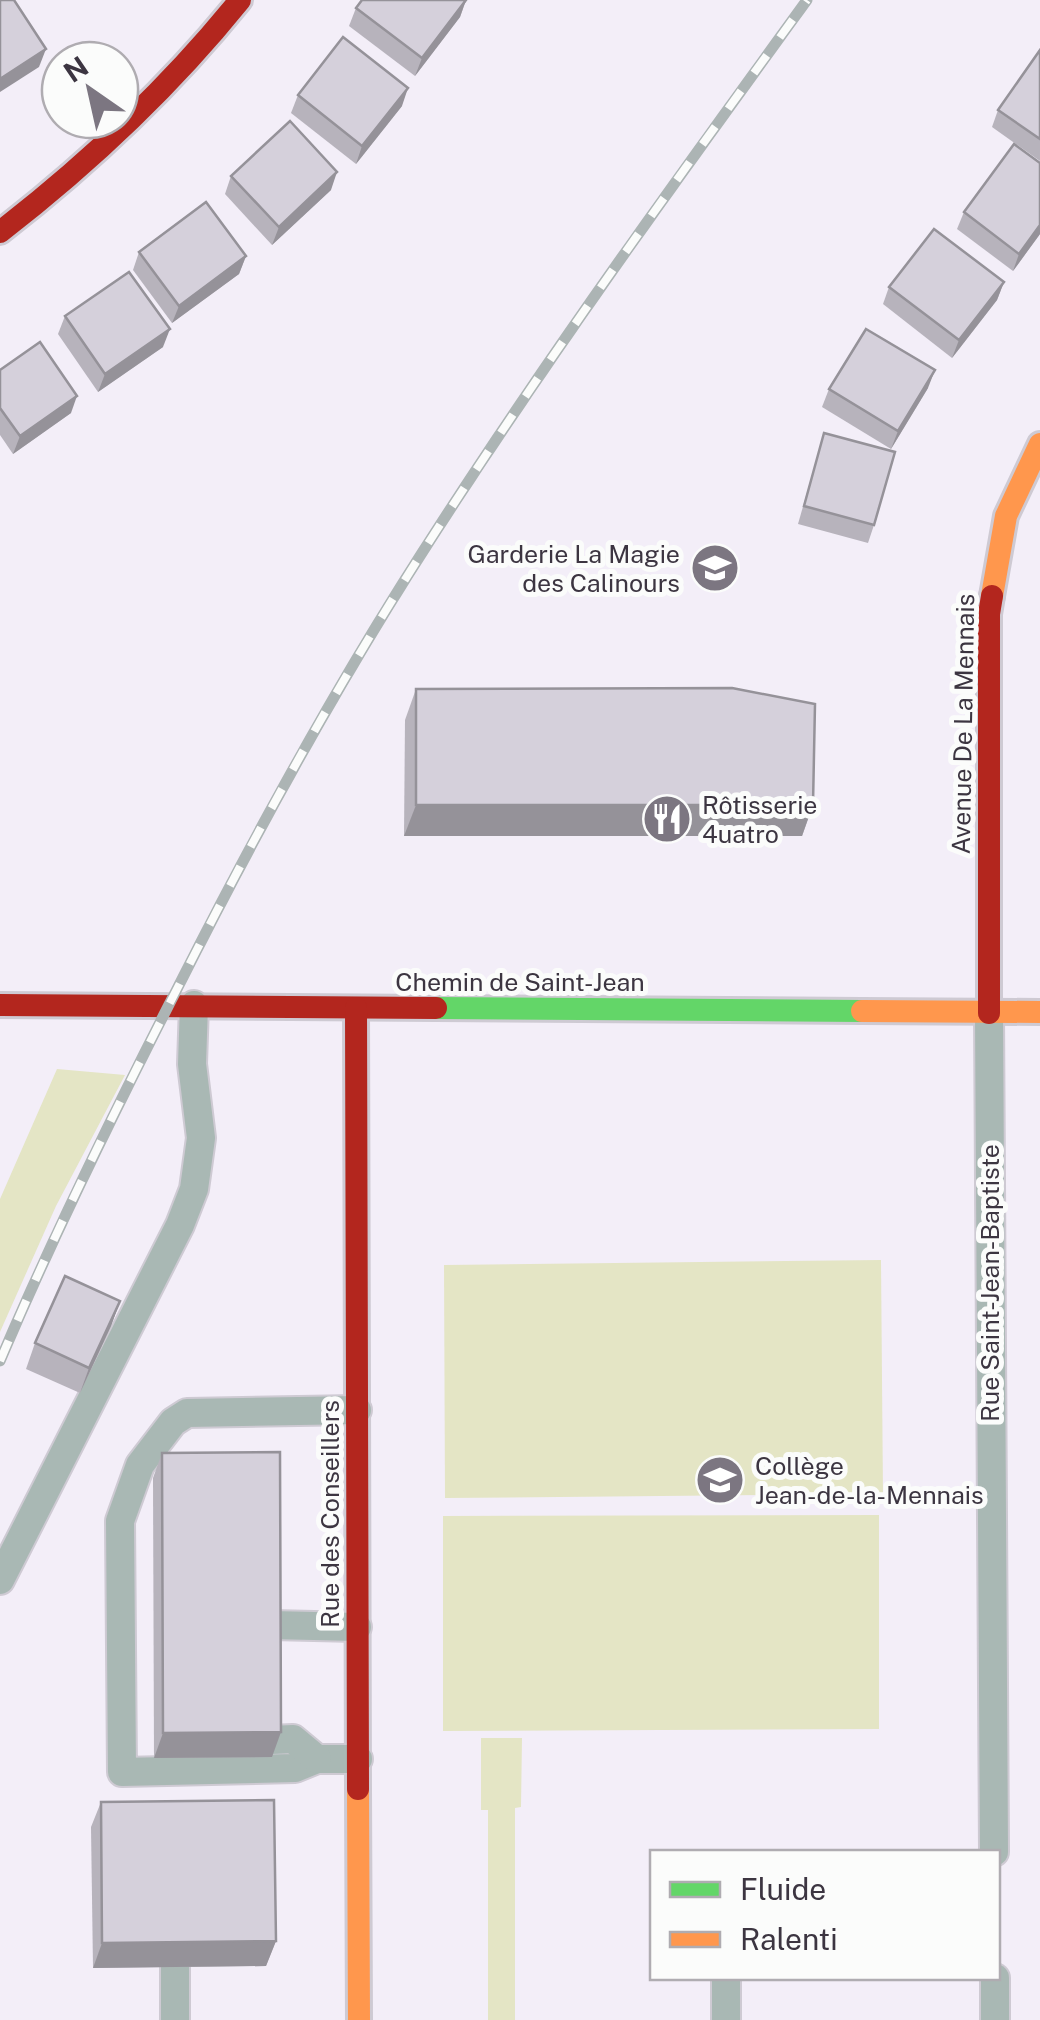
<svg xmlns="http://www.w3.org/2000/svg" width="1040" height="2020" font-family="'Public Sans',sans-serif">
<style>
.green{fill:#e4e5c5}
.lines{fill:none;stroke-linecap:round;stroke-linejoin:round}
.lane-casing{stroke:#cecad3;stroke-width:32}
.fast-casing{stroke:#cecad3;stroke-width:28}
.slow-casing{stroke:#cecad3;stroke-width:28}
.jam-casing{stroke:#cecad3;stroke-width:28}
.lane{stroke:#a9b8b4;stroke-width:28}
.fast{stroke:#63d668;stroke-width:22}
.slow{stroke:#ff974d;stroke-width:22}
.jam{stroke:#b3261e;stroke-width:22}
.rail-casing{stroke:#acb4b4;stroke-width:11}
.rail{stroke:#fbfcfb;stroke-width:8;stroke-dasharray:22;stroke-linecap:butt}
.wall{fill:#b7b3bc}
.shaded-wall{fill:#959299}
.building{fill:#d5d0db;stroke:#959299;stroke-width:2.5}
.labels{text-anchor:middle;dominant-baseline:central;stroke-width:10;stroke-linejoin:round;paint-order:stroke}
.poi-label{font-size:25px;fill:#3c3541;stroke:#fbfcfb;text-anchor:start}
.street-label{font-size:25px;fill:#3c3541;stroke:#fbfcfb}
</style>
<rect width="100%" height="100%" fill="#f3eef8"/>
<!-- green -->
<g class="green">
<path d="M57,1069L125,1075L56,1206L0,1332V1199Z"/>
<path d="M881,1260L883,1494L445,1498L444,1265Z"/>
<path d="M879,1515V1729L443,1731V1516Z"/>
<path d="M481,1738H522L521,1807L515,1808V2020H488V1810H481Z"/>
</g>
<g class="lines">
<!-- lane casing -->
<g class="lane-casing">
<g id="lane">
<path d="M989,1013L994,1852"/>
<path d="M357,1410L187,1413L173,1422L140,1465L120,1521L122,1772L295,1768L317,1759H358"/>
<path d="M0,1580L180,1225L194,1189L201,1138L192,1064L194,1005"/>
<path d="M271,1625L357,1627"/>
<path d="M271,1740L293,1739L317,1759"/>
<path d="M995,1978V2020"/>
<path d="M175,2020V1967"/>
<path d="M726,2020V1978"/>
</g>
</g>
<!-- fast casing -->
<g class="fast-casing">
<path id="fast" d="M436,1008L862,1011"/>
</g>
<!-- slow casing -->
<g class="slow-casing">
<g id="slow">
<path d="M992,596L1006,516L1040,444"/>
<path d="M862,1011L1040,1012"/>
<path d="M358,1789L359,2020"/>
</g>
</g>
<!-- jam casing -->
<g class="jam-casing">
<g id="jam">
<path d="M0,232C89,163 169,88 240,0"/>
<path d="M0,1005L436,1008"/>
<path d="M356,1008L358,1789"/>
<path d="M989,1013V614L992,596"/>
</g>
</g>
<!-- lane -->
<use href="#lane" class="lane"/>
<!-- fast -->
<use href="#fast" class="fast"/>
<!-- slow -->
<use href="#slow" class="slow"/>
<!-- jam -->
<use href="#jam" class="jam"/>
<!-- rail casing -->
<g class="rail-casing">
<path id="rail" d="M0,1361C54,1234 115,1110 178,987C252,840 331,695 420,556C542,365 674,183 807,0"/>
</g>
<!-- rail -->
<use href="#rail" class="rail"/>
</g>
<!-- wall -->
<g class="wall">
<path d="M466,0L460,17L415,76L349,26L356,8Z"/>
<path d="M1040,50V161L992,127L998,110Z"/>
<path d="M298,95L402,106L356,164L291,113Z"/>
<path d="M1040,163V234L1013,271L957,229L964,212Z"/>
<path d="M231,176L331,190L272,245L225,194Z"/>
<path d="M139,252L246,256L239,274L172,323L133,270Z"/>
<path d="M1004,282L997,300L952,358L883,304L889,287Z"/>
<path d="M65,316L163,347L98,392L58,334Z"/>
<path d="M0,370L71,413L13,454L0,435Z"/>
<path d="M928,388L891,449L822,407L829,389Z"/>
<path d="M824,433L874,525L868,543L798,524Z"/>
<path d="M416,689L813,805L802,836H404L405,720Z"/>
<path d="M120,1301L111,1326L80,1393L26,1369L35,1343Z"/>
<path d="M162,1453L272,1757L154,1758L153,1478Z"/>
<path d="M101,1802L276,1941L266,1966L93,1968L91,1827Z"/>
</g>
<!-- shaded-wall -->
<g class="shaded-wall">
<path d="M466,0L460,17L415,76L422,58Z"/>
<path d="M46,49L39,67L0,92V79Z"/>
<path d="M408,88L402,106L356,164L362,146Z"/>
<path d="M337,172L331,190L272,245L279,227Z"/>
<path d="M1040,225V234L1013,271L1019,254Z"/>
<path d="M246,256L239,274L172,323L179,306Z"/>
<path d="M1004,282L997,300L952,358L959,340Z"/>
<path d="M170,329L163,347L98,392L105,374Z"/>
<path d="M935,370L928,388L891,449L898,431Z"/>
<path d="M77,396L71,413L13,454L20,436Z"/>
<path d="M416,805H813L802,836H404Z"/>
<path d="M120,1301L111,1326L80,1393L89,1368Z"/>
<path d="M281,1732L272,1757L154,1758L163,1733Z"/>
<path d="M276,1941L266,1966L93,1968L102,1943Z"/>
</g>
<!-- building -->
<g class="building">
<path d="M0,0H14L46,49L0,79Z"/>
<path d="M362,0H466L422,58L356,8Z"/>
<path d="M343,37L408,88L362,146L298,95Z"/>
<path d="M1040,50V139L998,110Z"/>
<path d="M290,121L337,172L279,227L231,176Z"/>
<path d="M1014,144L1040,163V225L1019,254L964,212Z"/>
<path d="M206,202L246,256L179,306L139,252Z"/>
<path d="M934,229L1004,282L959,340L889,287Z"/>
<path d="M129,272L170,329L105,374L65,316Z"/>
<path d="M866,329L935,370L898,431L829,389Z"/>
<path d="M40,342L77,396L20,436L0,408V370Z"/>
<path d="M824,433L895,452L874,525L804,506Z"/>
<path d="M732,688L815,704L813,805H416V689Z"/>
<path d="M65,1276L120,1301L89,1368L35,1343Z"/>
<path d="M280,1452L281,1732L163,1733L162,1453Z"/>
<path d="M274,1800L276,1941L102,1943L101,1802Z"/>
</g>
<!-- icons -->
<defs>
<g id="school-disc" transform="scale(2.5)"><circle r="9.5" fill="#7c7681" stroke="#fbfcfb"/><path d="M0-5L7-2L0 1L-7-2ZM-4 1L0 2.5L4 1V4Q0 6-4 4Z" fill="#fff"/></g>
<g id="restaurant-disc" transform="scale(2.5)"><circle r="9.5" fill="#7c7681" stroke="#fbfcfb"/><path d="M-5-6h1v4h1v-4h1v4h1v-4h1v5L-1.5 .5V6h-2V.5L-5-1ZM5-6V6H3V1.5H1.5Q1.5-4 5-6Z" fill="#fff"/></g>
</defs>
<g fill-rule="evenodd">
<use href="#school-disc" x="715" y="568"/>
<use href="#restaurant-disc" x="667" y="819"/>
<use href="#school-disc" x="720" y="1480"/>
</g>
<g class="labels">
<!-- poi labels -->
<g class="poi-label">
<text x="680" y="554" text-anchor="end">Garderie La Magie<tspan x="680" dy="29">des Calinours</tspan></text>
<text x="702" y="805">Rôtisserie<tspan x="702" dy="29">4uatro</tspan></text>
<text x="755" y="1466">Collège<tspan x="755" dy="29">Jean-de-la-Mennais</tspan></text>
</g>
<!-- street labels -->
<g class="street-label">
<text transform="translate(963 724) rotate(-89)">Avenue De La Mennais</text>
<text x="520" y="982">Chemin de Saint-Jean</text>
<text transform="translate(990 1283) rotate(-90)">Rue Saint-Jean-Baptiste</text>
<text transform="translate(330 1514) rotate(-90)">Rue des Conseillers</text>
</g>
</g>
<!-- legend -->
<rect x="650" y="1850" width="350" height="130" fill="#fbfcfb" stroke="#afacb1" stroke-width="2.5"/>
<rect x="670" y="1882" width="50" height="15" fill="#63d668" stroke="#afacb1" stroke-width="2.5"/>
<text x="740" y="1900" font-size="30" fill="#3c3541">Fluide</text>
<rect x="670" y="1932" width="50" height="15" fill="#ff974d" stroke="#afacb1" stroke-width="2.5"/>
<text x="740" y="1950" font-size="30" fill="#3c3541">Ralenti</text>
<!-- north arrow -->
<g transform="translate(90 90) rotate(326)"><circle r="48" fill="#fbfcfb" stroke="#afacb1" stroke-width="2.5"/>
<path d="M0-8L18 38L0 25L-18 38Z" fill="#7c7681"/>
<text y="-15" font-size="28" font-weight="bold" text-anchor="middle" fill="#3c3541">N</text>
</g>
</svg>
